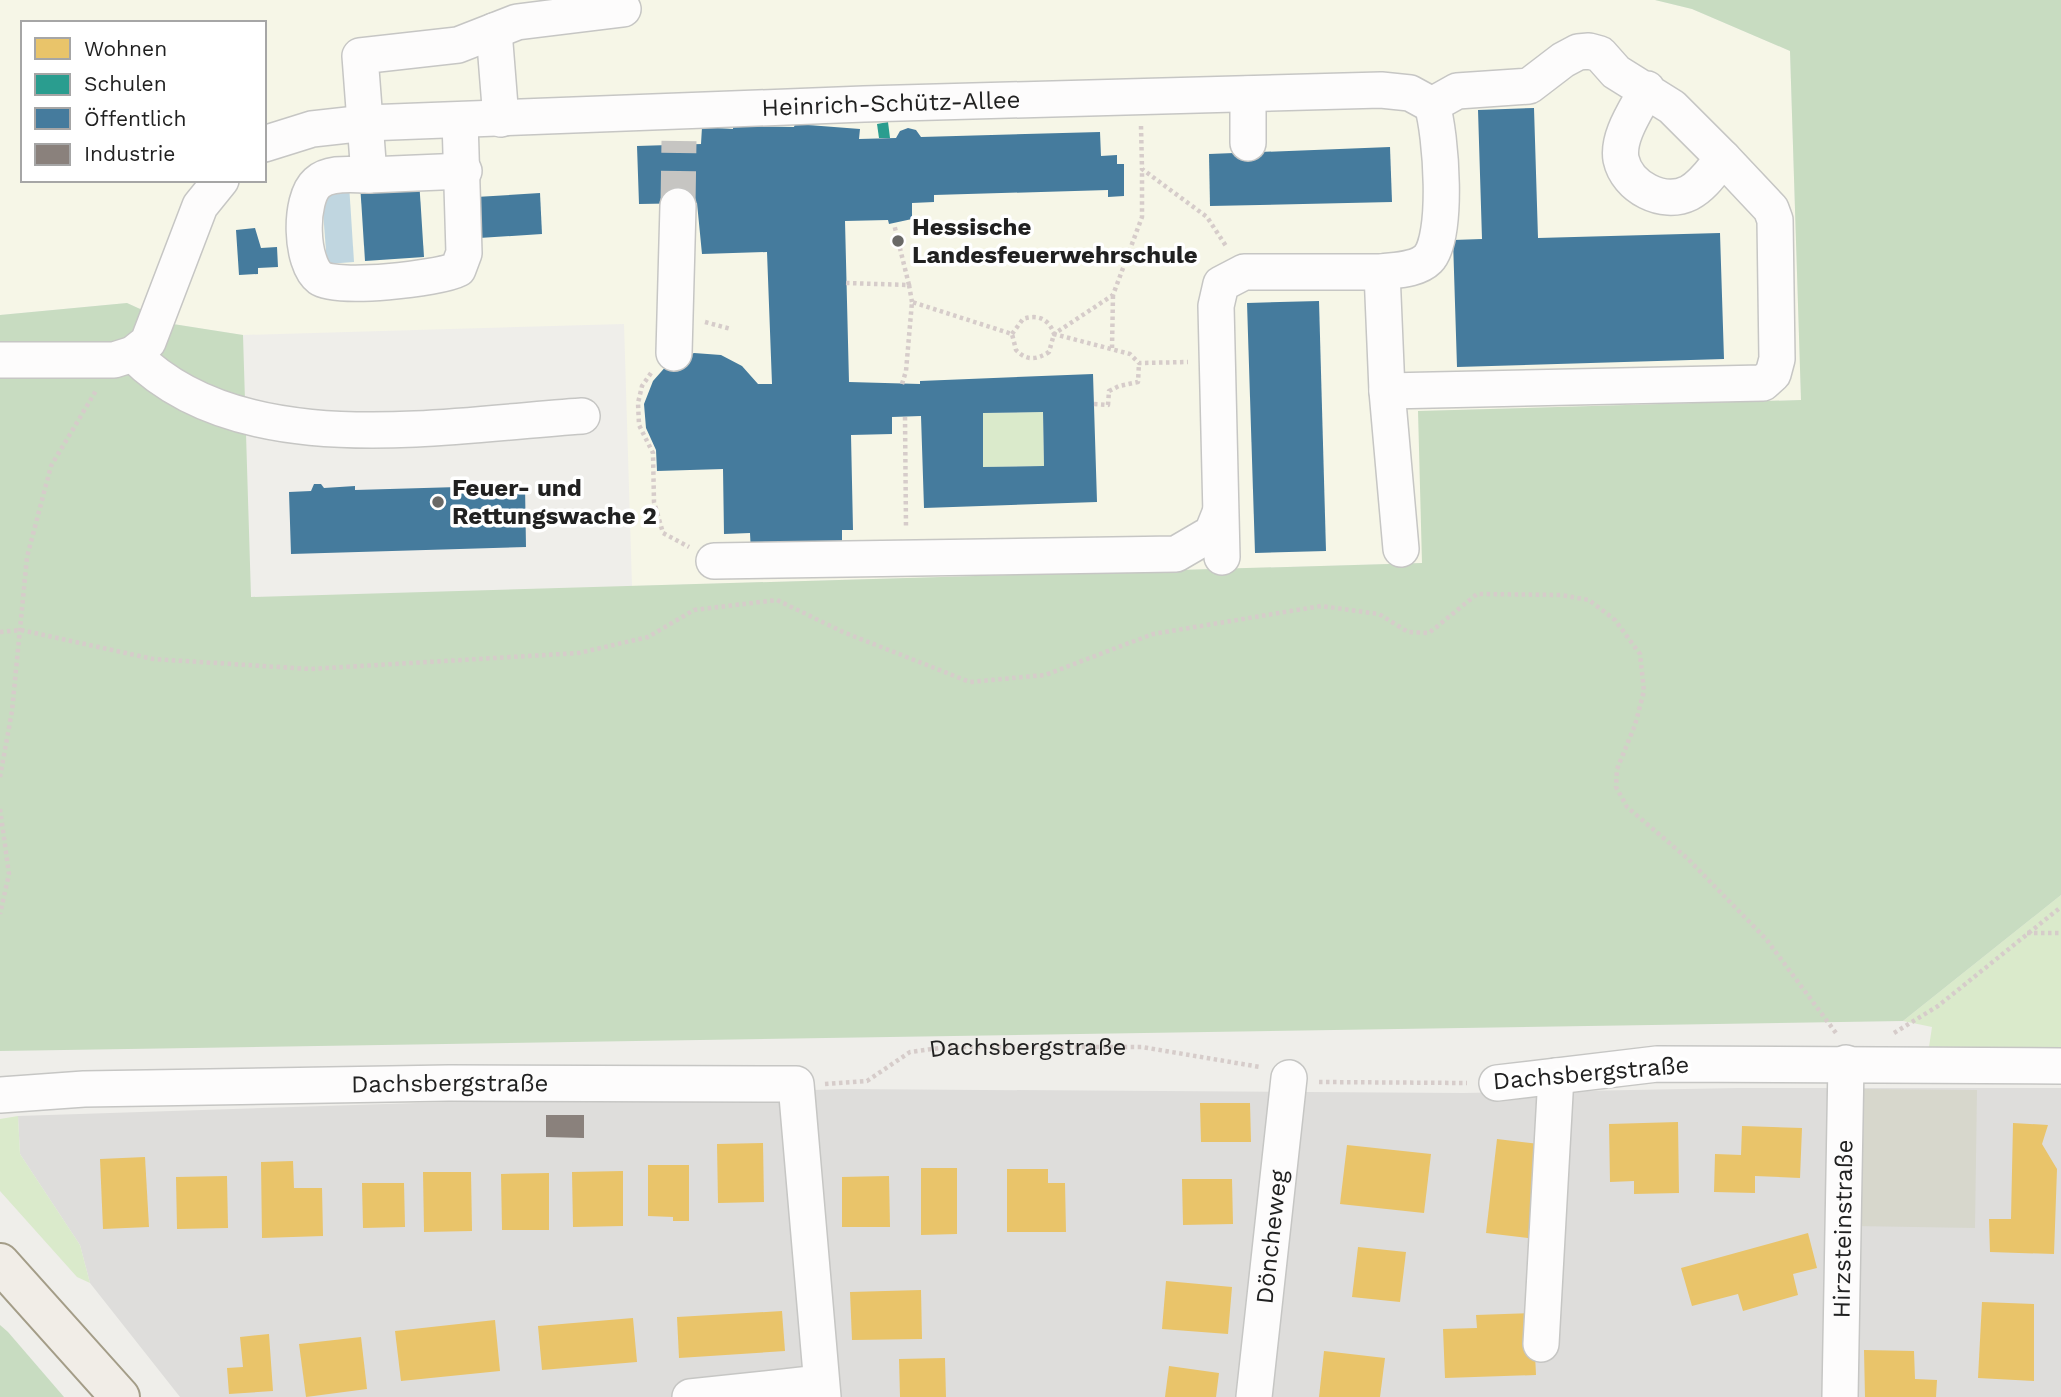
<svg xmlns="http://www.w3.org/2000/svg" width="2061" height="1397" font-family="'Work Sans',sans-serif">
<style>
.residential{fill:#dedddb}
.education{fill:#f6f6e7;fill-rule:evenodd}
.construction{fill:#d7d7cc}
.grass{fill:#daeacb}
.forest{fill:#c8dcc1}
.water{fill:#c0d6e0}
.homes{fill:#e9c46a}
.schools{fill:#2a9d8f}
.public{fill:#457b9d;fill-rule:evenodd}
.industry{fill:#8a817c}
.lines{fill:none;stroke-linecap:round;stroke-linejoin:round}
.minor-tunnel{stroke:#c6c5c2;stroke-width:35;stroke-dasharray:35 18;stroke-linecap:butt}
.minor-casing{stroke:#c6c6c4;stroke-width:38}
.major-casing{stroke:#a49d88;stroke-width:42}
.path{stroke:#d6ccca;stroke-width:4.5;stroke-dasharray:3.5 3.5;stroke-linecap:butt}
.minor{stroke:#fdfcfc;stroke-width:35}
.major{stroke:#f1ede7;stroke-width:38}
.poi-dot{fill:#696967;stroke:#fff;stroke-width:2.5}
.labels{text-anchor:middle;dominant-baseline:central;stroke-width:7;stroke-linejoin:round;paint-order:stroke}
.street-label{font-size:24px;fill:#212121;stroke:#fff}
.poi-label{font-size:24px;font-weight:bold;fill:#212121;stroke:#fff;text-anchor:start}
</style>
<rect width="100%" height="100%" fill="#efeeea"/>
<!-- residential -->
<path class="residential" d="M1738,1088H2061V1397H180L90,1283L80,1245L20,1154L18,1116L843,1089L1464,1093Z"/>
<!-- education -->
<path class="education" d="M0,0H1655L1692,9L1790,51L1801,400L1419,411L1423,563L632,586L624,324L243,335L173,324L127,303L0,315ZM23,23H264V180H23Z"/>
<!-- construction -->
<path class="construction" d="M1857,1089L1977,1090L1975,1228L1854,1226Z"/>
<!-- grass -->
<g class="grass">
<path d="M1043,412L1044,466L983,467V413Z"/>
<path d="M2061,895V1050L1929,1047L1932,1027L1903,1021Z"/>
<path d="M18,1116L20,1154L80,1245L90,1283L77,1277L0,1191V1119Z"/>
</g>
<!-- forest -->
<g class="forest">
<path d="M1655,0H2061V895L1903,1021L0,1051V315L127,303L173,324L243,335L251,597L1422,563L1418,411L1801,400L1790,51L1692,9Z"/>
<path d="M0,1325L8,1332L64,1397H0Z"/>
</g>
<!-- water -->
<path class="water" d="M349,184L354,262L327,264L321,185Z"/>
<!-- homes -->
<g class="homes">
<path d="M1200,1103H1250L1251,1142H1201Z"/>
<path d="M1678,1122L1679,1193L1634,1194V1181L1610,1182L1609,1124Z"/>
<path d="M2013,1123L2048,1125L2042,1144L2057,1169L2054,1254L1990,1252L1989,1219H2011Z"/>
<path d="M1742,1126L1802,1128L1800,1178L1755,1176V1193L1714,1192L1715,1154L1741,1155Z"/>
<path d="M1497,1139L1539,1144L1528,1238L1486,1233Z"/>
<path d="M763,1143L764,1202L718,1203L717,1144Z"/>
<path d="M1347,1145L1431,1154L1424,1213L1340,1204Z"/>
<path d="M145,1157L149,1227L103,1229L100,1159Z"/>
<path d="M293,1161L294,1188H322L323,1236L262,1238L261,1162Z"/>
<path d="M648,1165H689V1221H673V1217L648,1216Z"/>
<path d="M921,1168H957V1234L921,1235Z"/>
<path d="M1007,1169H1048V1183H1065L1066,1232H1007Z"/>
<path d="M623,1171V1226L573,1227L572,1172Z"/>
<path d="M423,1172H471L472,1231L424,1232Z"/>
<path d="M549,1173V1230H502L501,1174Z"/>
<path d="M227,1176L228,1228L177,1229L176,1177Z"/>
<path d="M889,1176L890,1227H842V1177Z"/>
<path d="M1182,1179H1232L1233,1224L1183,1225Z"/>
<path d="M362,1183H404L405,1227L363,1228Z"/>
<path d="M1808,1233L1817,1268L1793,1274L1798,1295L1743,1311L1738,1294L1692,1306L1681,1268Z"/>
<path d="M1358,1247L1406,1252L1400,1302L1352,1297Z"/>
<path d="M1166,1281L1232,1287L1228,1334L1162,1329Z"/>
<path d="M921,1290L922,1339L852,1340L850,1292Z"/>
<path d="M1982,1302L2034,1304V1381L1978,1378Z"/>
<path d="M782,1311L785,1351L679,1358L677,1317Z"/>
<path d="M1533,1313L1536,1375L1445,1378L1443,1329L1477,1328L1476,1315Z"/>
<path d="M633,1318L637,1362L542,1370L538,1326Z"/>
<path d="M495,1320L500,1371L401,1381L395,1331Z"/>
<path d="M269,1334L273,1391L229,1394L227,1368L243,1367L240,1337Z"/>
<path d="M361,1337L367,1389L306,1397L299,1344Z"/>
<path d="M1864,1350L1914,1351L1915,1379L1937,1380L1936,1397H1865Z"/>
<path d="M1324,1351L1385,1358L1380,1397H1319Z"/>
<path d="M945,1358L946,1397H900L899,1359Z"/>
<path d="M1169,1366L1219,1373L1216,1397H1165Z"/>
</g>
<!-- schools -->
<path class="schools" d="M888,122L890,138H879L877,124Z"/>
<!-- public -->
<g class="public">
<path d="M1534,108L1538,238L1720,233L1724,359L1457,367L1453,240L1482,239L1478,110Z"/>
<path d="M795,124L860,129L859,139L896,138L900,131L908,128L916,130L921,137L1100,132L1101,156L1117,155V164H1124V196L1108,197V190L934,195V202L912,203V219L889,224L888,220L845,221L849,382L920,384V381L1093,374L1097,502L924,508L921,416L892,417V434L851,435L853,530H842V551L751,553L750,533L724,534L723,469L657,471L656,450L646,428L644,404L653,381L668,364L694,353L721,355L742,366L758,384H772L767,252L702,254L697,203L639,204L637,146L701,144L702,127L733,129V126L794,127ZM1043,412L1044,466L983,467V413Z"/>
<path d="M1390,147L1392,202L1210,206L1209,154Z"/>
<path d="M419,179L424,257L365,261L360,183Z"/>
<path d="M540,193L542,234L479,238L476,197Z"/>
<path d="M255,228L261,248L277,247L278,267L258,268V274L239,275L236,230Z"/>
<path d="M1319,301L1326,551L1255,553L1247,303Z"/>
<path d="M314,484H321L324,488L355,486V490L525,485L526,547L291,554L289,492L311,491Z"/>
</g>
<!-- industry -->
<path class="industry" d="M546,1115H584V1138L546,1137Z"/>
<g class="lines">
<!-- minor-tunnel -->
<path class="minor-tunnel" d="M678,206L679,141"/>
<!-- minor casing -->
<g class="minor-casing">
<g id="minor">
<path d="M494,31L501,119"/>
<path d="M460,120L464,253L458,269C439,279 336,290 320,278C300,263 299,199 317,183C330,171 353,175 369,175L360,56L458,45L517,22L623,9"/>
<path d="M1248,143V94"/>
<path id="s2" d="M264,144L312,129L366,123L864,104L1381,90L1410,93L1432,105L1457,91L1529,86L1563,60L1578,52L1589,51L1600,54L1616,72L1672,107L1723,158C1713,170 1704,185 1689,193C1663,206 1627,187 1621,159C1617,136 1637,109 1647,89"/>
<path d="M369,175L464,171"/>
<path d="M1382,272C1396,270 1417,270 1428,259C1449,238 1441,133 1432,105"/>
<path d="M674,353L678,206"/>
<path d="M133,354C241,464 444,425 582,416"/>
<path d="M0,360H114L133,354L148,342L200,206L221,180"/>
<path d="M1387,391L1763,383L1773,374L1777,359L1775,220L1771,209L1723,158"/>
<path d="M1222,557L1216,306L1221,284L1244,272H1382L1387,391L1401,549"/>
<path d="M714,561L1176,554L1212,533L1220,513"/>
<path d="M1497,1083L1657,1064L2061,1066"/>
<path id="s3" d="M0,1095L84,1089L449,1083L796,1084L823,1397"/>
<path d="M1541,1344L1556,1076"/>
<path d="M690,1397L820,1383"/>
<path id="s4" d="M1254,1397L1289,1078"/>
<path id="s5" d="M1840,1397L1846,1063"/>
</g>
</g>
<!-- major casing -->
<g class="major-casing">
<path id="major" d="M0,1263L120,1397"/>
</g>
<!-- path -->
<g class="path">
<path d="M1141,126L1142,169L1207,217L1226,246"/>
<path d="M846,283L909,285L894,224"/>
<path d="M909,285L912,302"/>
<path d="M705,322L731,329"/>
<path d="M1012,334L1023,319C1038,314 1049,319 1054,334L1113,295L1142,217V169"/>
<path d="M1112,348L1113,295"/>
<path d="M651,373L642,386L638,403L639,425L653,453L654,502L663,533L689,547"/>
<path d="M902,384L906,371L912,302L1012,334L1016,350C1027,361 1036,360 1049,352L1054,334L1130,354L1139,363L1188,362"/>
<path d="M1094,404L1108,405L1109,391L1119,386L1138,382L1139,363"/>
<path d="M905,417L906,528"/>
<path d="M0,632L21,630L153,659L310,669L579,653L648,637L694,610L777,600L843,632L970,682L1045,675L1153,634L1321,606L1379,614L1408,632L1429,633L1477,594L1561,595L1589,600L1615,620L1640,654L1644,691L1635,725L1617,769L1616,787L1627,807L1687,858L1766,939L1836,1033"/>
<path d="M0,777L12,711L27,557L51,466L97,389"/>
<path d="M0,809L9,874L0,914"/>
<path d="M2027,933H2061"/>
<path d="M1894,1033L1938,1006L2061,907"/>
<path d="M1319,1082L1467,1083"/>
<path id="s1" d="M825,1084L867,1081L910,1052L947,1047H1142L1260,1067"/>
</g>
<!-- minor -->
<use href="#minor" class="minor"/>
<!-- major -->
<use href="#major" class="major"/>
</g>
<!-- markers -->
<g class="poi-dot">
<circle cx="898" cy="241" r="7"/>
<circle cx="438" cy="502" r="7"/>
</g>
<g class="labels">
<!-- street labels -->
<g class="street-label">
<text stroke="none"><textPath href="#s2" startOffset="630">Heinrich-Schütz-Allee</textPath></text>
<text stroke="none"><textPath href="#s1" startOffset="212">Dachsbergstraße</textPath></text>
<text transform="translate(1591 1073) rotate(-5)">Dachsbergstraße</text>
<text stroke="none"><textPath href="#s3" startOffset="450">Dachsbergstraße</textPath></text>
<text stroke="none"><textPath href="#s5" startOffset="168">Hirzsteinstraße</textPath></text>
<text stroke="none"><textPath href="#s4" startOffset="161">Döncheweg</textPath></text>
</g>
<!-- poi labels -->
<g class="poi-label">
<text x="912" y="227">Hessische<tspan x="912" dy="28">Landesfeuerwehrschule</tspan></text>
<text x="452" y="488">Feuer- und<tspan x="452" dy="28">Rettungswache 2</tspan></text>
</g>
</g>
<!-- legend -->
<rect x="21" y="21" width="245" height="161" fill="#ffffff" stroke="#a6a6a6" stroke-width="2"/>
<rect x="35" y="38" width="35" height="21" fill="#e9c46a" stroke="#a6a6a6" stroke-width="2"/>
<text x="84" y="56" font-size="21" fill="#212121">Wohnen</text>
<rect x="35" y="74" width="35" height="21" fill="#2a9d8f" stroke="#a6a6a6" stroke-width="2"/>
<text x="84" y="91" font-size="21" fill="#212121">Schulen</text>
<rect x="35" y="108" width="35" height="21" fill="#457b9d" stroke="#a6a6a6" stroke-width="2"/>
<text x="84" y="126" font-size="21" fill="#212121">Öffentlich</text>
<rect x="35" y="144" width="35" height="21" fill="#8a817c" stroke="#a6a6a6" stroke-width="2"/>
<text x="84" y="161" font-size="21" fill="#212121">Industrie</text>
</svg>
